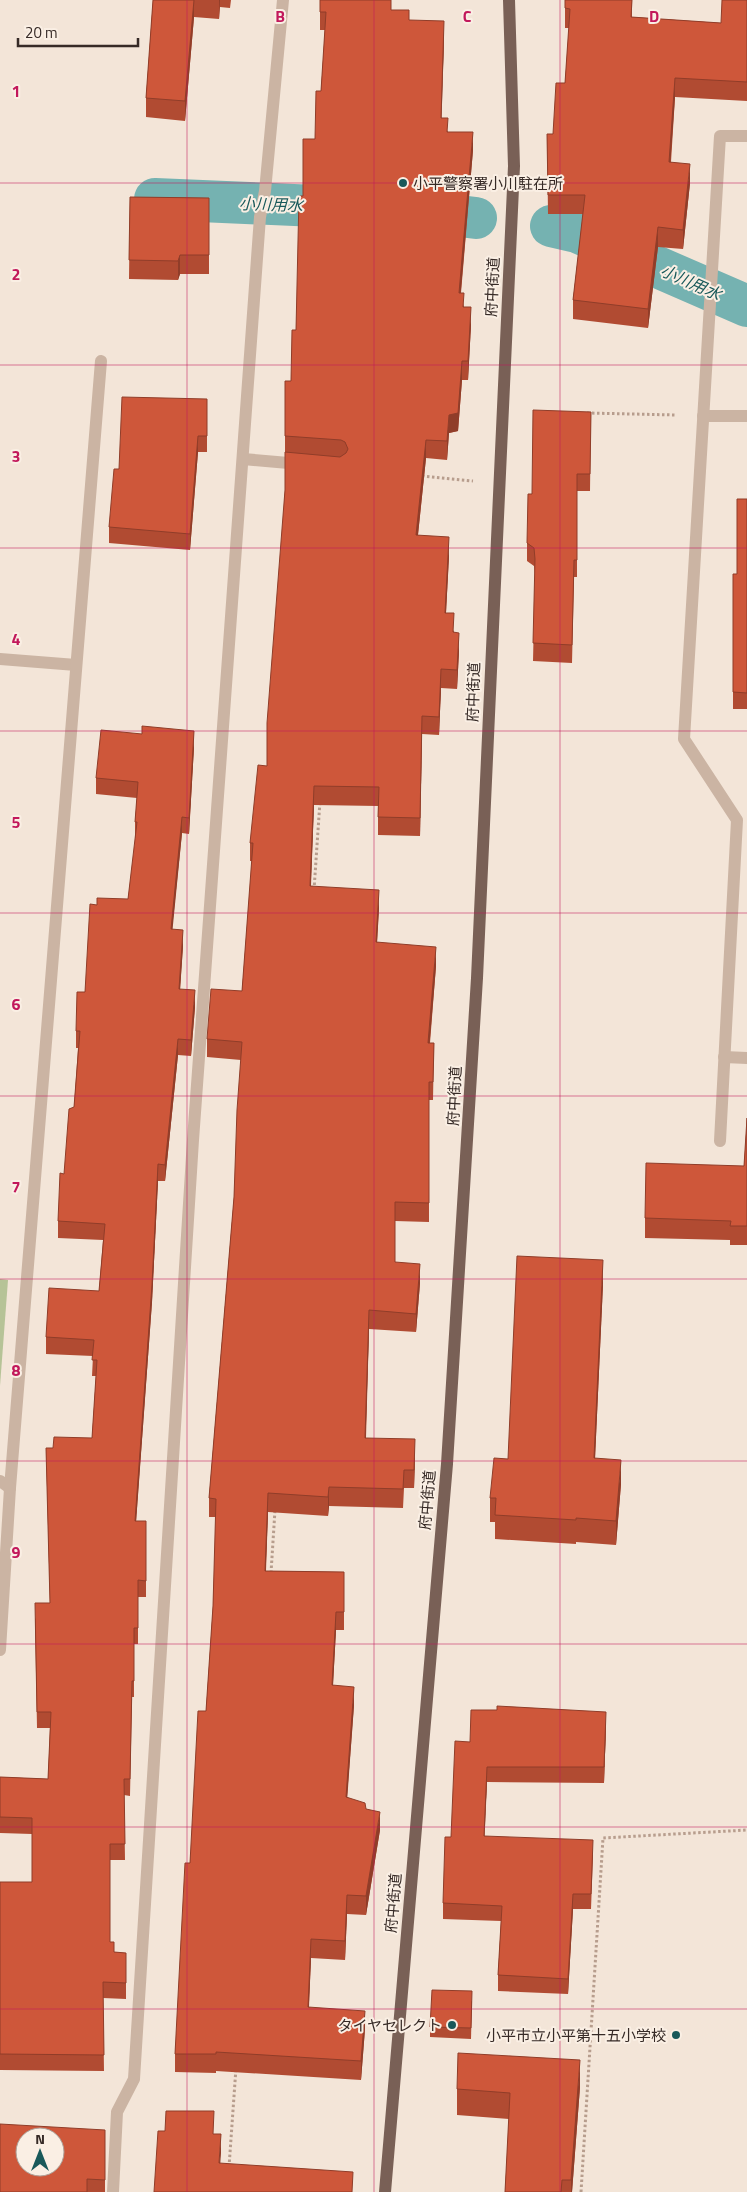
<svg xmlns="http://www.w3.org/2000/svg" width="747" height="2192" font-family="'Titillium Web','Noto Sans JP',sans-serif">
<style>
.green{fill:#b6c397}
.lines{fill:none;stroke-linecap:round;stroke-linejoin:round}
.canal{stroke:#75b2b1;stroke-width:42}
.path{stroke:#b79d8d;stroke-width:3;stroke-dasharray:2.5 2.5;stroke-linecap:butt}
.service{stroke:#cbb4a3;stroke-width:12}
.minor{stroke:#cbb4a3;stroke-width:12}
.tertiary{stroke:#cbb4a3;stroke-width:12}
.primary{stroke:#796056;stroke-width:12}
.wall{fill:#b14b32}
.shaded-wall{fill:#903d29}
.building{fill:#ce573a;stroke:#903d29;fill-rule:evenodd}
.grid{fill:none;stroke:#c2185b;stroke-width:1;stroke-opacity:0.55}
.poi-dot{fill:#19595a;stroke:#faefe4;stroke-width:2}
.labels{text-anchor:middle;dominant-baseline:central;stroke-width:4;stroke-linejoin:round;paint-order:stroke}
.poi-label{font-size:15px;fill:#362a26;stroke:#faefe4;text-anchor:end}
.street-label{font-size:15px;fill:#362a26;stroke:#faefe4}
.water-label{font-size:16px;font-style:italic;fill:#19595a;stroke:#faefe4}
.grid-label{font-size:16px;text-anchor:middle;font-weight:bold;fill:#c2185b;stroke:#faefe4;stroke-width:4;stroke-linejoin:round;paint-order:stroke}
</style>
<rect width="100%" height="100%" fill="#f3e5d8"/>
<!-- green -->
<path class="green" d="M0,1279L8,1280L0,1386Z"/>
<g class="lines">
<!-- canal -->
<g class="canal">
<path d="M155,199L409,210L476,218"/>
<path d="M551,226L577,232L747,306"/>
</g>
<!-- path -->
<g class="path">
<path d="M587,413L676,415"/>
<path d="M422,476L473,481"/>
<path d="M314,890L320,801"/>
<path d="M271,1573L275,1510"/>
<path d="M229,2167L236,2068"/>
<path d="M581,2192L603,1838L747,1830"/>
</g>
<!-- service -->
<g class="service">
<path d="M703,416H747"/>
<path d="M243,459L300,464"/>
<path d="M724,1057L747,1058"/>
</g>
<!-- minor -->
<g class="minor">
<path d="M0,659L76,665"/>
<path d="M720,1141L737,820L684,739L720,136H747"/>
<path d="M0,1650L10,1488L101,361"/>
<path d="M113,2192L117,2112L134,2079L193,1140L260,217L265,191L283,0"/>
</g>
<!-- tertiary -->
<path class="tertiary" d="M0,1481L10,1488"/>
<!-- primary -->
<path class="primary" d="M385,2192L447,1464L477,978L514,166L509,0"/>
</g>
<!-- wall -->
<g class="wall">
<path d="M153,0H231L230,8L220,7L219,19L194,17L185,121L146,117V98Z"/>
<path d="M320,0L391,10L444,40L441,118L448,132L473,150L461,293L464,307L471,325L468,380H462L458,431L449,433L447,460L426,458L418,535L449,556L446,613L454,632L459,651L457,689L441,688L439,735L422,734L420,836L378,835V806L314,805L311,886L379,908L377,942L436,966L430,1043H434L433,1100H429V1222L395,1221V1262L420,1283L416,1332L369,1329L366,1438L415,1458L414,1488H404L403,1508L329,1506L328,1516L268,1512L266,1571L344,1572V1630H336L333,1685L354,1705L347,1797L366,1809L380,1830L366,1915L347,1914L345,1960L311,1958L309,2007L365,2029L361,2080L216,2071V2073L175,2072V2054L190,1863L206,1711L213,1606L216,1517H209V1498L234,1197L241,1060L207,1057V1039L242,991L252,861H250V843L267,766L285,491V381H291L296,330L303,196L315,139L321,91L325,30H320Z"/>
<path d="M632,0V17L721,23L747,0V101L675,97L671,162L690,183L683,249L658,247L648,328L573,319V300L583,214H548L547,134H553L565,83L569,28H565V8Z"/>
<path d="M130,197L209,198V274H180L178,280L129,279Z"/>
<path d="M207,399V452H198L190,550L109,543V527L119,469Z"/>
<path d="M591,412L590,491H577V577H574L572,663L533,661L535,574L534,566L527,561V543L532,494Z"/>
<path d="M747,499V709H733V574H737Z"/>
<path d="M194,747L189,834L182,833L172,929L183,946L180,989L195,1007L191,1056L178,1055L165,1181H158L152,1302L136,1521H146V1597H138V1644H134V1697H132L130,1796L124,1795L125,1860H110V1942L114,1952L126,1953V1999L103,1998L104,2071L0,2070V1882H32V1834L0,1833V1777L48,1779L50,1728H37L35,1619L50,1603L46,1448H53L92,1438L96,1376H92L93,1356L46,1354V1337L99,1291L103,1240L58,1238V1221L74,1107L78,1048H76V1031L85,992L97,905L128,899L136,838H135V822L137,798L96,794V778Z"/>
<path d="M747,1118V1245H730V1240L645,1238V1218L744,1166Z"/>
<path d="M603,1284L595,1458L621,1484L616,1545L576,1542V1544L495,1539V1522H490V1498L508,1459Z"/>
<path d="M606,1727L604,1783L487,1782L484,1836L593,1855L591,1909H573L568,1994L498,1991V1975L501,1921L443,1919V1903L451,1837L470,1742Z"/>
<path d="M472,2001L471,2039L430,2037V2027Z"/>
<path d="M580,2087L572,2192H505L509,2119L457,2115V2089Z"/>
<path d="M105,2130V2192H0Z"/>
</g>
<!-- shaded-wall -->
<g class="shaded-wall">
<path d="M194,0V17L185,121V101Z"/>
<path d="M219,0H220L219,19Z"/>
<path d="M444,21V40L441,137V118Z"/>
<path d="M675,78V97L669,181V162Z"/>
<path d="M473,132V150L459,312V293Z"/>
<path d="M690,164V183L683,249V230Z"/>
<path d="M658,227V247L648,328V309Z"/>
<path d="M180,255V274L178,280V261Z"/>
<path d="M471,307V325L468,380V361Z"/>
<path d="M462,361V380L458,431L449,433L447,460V441L449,415Z"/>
<path d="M198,436V452L190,550V534Z"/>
<path d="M426,440V458L416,553V535Z"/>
<path d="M449,537V556L445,631V613Z"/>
<path d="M459,633V651L457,689V670Z"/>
<path d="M441,669V688L439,735V717Z"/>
<path d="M422,716V734L420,836V818Z"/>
<path d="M194,731V747L189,834V818Z"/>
<path d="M314,786V805L310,904V886Z"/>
<path d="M182,817V833L171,945V929Z"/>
<path d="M379,890V908L376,961V942Z"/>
<path d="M183,930V946L179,1006V989Z"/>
<path d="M436,947V966L428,1062V1043Z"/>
<path d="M195,990V1007L191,1056V1040Z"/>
<path d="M178,1039V1055L165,1181V1165Z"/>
<path d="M158,1164V1181L152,1302L135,1537V1521Z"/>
<path d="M603,1260V1284L594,1481V1458Z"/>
<path d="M420,1264V1283L416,1332V1314Z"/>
<path d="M369,1310V1329L365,1457V1438Z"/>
<path d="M415,1439V1458L414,1488V1470Z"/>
<path d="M621,1460V1484L616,1545V1521Z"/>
<path d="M329,1487V1506L328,1516V1497Z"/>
<path d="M268,1493V1512L265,1589V1571Z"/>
<path d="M336,1612V1630L332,1703V1685Z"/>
<path d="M354,1687V1705L346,1815V1797Z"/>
<path d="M606,1712V1727L604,1783V1767Z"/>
<path d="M487,1767V1782L484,1851V1836Z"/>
<path d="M380,1812V1830L366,1915V1896Z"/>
<path d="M573,1894V1909L568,1994V1979Z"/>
<path d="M347,1895V1914L345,1960V1941Z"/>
<path d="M311,1939V1958L308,2025V2007Z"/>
<path d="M365,2011V2029L361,2080V2061Z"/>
<path d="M580,2060V2087L572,2192H571V2180Z"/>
<path d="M221,2134V2153L219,2182V2163Z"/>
</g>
<!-- building -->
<g class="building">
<path d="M153,0H194L185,101L146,98Z"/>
<path d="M320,0H391V10H409V20L444,21L441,118H448L447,132H473L459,293H464L463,307H471L468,361H462L458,413L449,415L447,441L426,440L416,535L449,537L445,613H454L453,632L459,633L457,670L441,669L439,717L422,716L420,818L378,817L379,787L314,786L310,886L379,890L376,942L436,947L428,1043H434L433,1082H429V1203L395,1202V1262L420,1264L416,1314L369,1310L365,1438L415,1439L414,1470H404L403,1489L329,1487L328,1497L268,1493L265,1571L344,1572V1612H336L332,1685L354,1687L346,1797L365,1803L366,1809L380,1812L366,1896L347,1895L345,1941L311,1939L308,2007L365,2011L361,2061L216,2052V2054H175L185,1863H190L198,1711H206L213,1606L216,1499L209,1498L234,1197L237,1110L242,1042L207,1039L211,989L242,991L253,843H250L258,765L267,766V723L285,490V452L340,457L346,453L348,449L345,442L341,440L285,436V381H291L292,330H296L299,196H303V139H315L316,91H321L326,12H320Z"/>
<path d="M565,0H632L631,17L721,23L722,0H747V82L675,78L669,162L690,164L683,230L658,227L648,309L573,300L585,195H548L547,134H553L556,83H565L570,9L565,8Z"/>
<path d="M130,197L209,198V255H180L178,261L129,260Z"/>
<path d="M122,397L207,399V436H198L190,534L109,527L114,469H119Z"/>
<path d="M533,410L591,412L590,474H577V560H574L572,645L533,643L535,559L534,548L527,543L528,494H532Z"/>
<path d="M737,499H747V693L733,692V574H737Z"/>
<path d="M142,726L194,731L189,818L182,817L171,929L183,930L179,989L195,990L191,1040L178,1039L165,1165L158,1164L152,1285L135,1521H146V1581L138,1580V1628H134V1681H132L130,1779H124L125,1844H110V1942H114V1952L126,1953V1983L103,1982L104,2055L0,2054V1882H32V1818L0,1817V1777L48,1779L51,1712H37L35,1603H50L46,1448H53L54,1437L92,1438L97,1360H92L94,1340L46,1337L49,1288L99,1291L105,1224L58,1221L60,1173L64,1174L69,1109L74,1107L80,1031H76L77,992H85L90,904L97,905V898L128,899L137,822H135L138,782L96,778L101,730L142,734Z"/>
<path d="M747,1118V1226H730L731,1221L645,1218L646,1163L744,1166Z"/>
<path d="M517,1256L603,1260L594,1458L621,1460L616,1521L576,1518V1520L495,1515L496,1498H490L494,1458L508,1459Z"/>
<path d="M497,1706L606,1712L604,1767H487L484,1836L593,1840L591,1894H573L568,1979L498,1975L502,1906L443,1903L445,1837H451L455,1741L470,1742L471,1710H497Z"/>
<path d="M432,1990L472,1991L471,2028L430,2027Z"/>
<path d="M458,2053L580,2060L571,2180H562L561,2192H505L510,2093L457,2089Z"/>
<path d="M166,2111H214L213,2134H221L219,2163L353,2172L352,2192H154L158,2131H165Z"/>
<path d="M0,2124L105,2130V2180L87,2179V2192H0ZM25,2137H55V2167H25Z"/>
</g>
<!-- grid -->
<path class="grid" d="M187,0V2192M374,0V2192M560,0V2192M0,183H747M0,365H747M0,548H747M0,731H747M0,913H747M0,1096H747M0,1279H747M0,1461H747M0,1644H747M0,1827H747M0,2009H747"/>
<!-- markers -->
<g class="poi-dot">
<circle cx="403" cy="183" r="5"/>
<circle cx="452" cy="2025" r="5"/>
<circle cx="676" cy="2035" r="5"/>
</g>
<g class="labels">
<!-- poi labels -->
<g class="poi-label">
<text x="413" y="183" text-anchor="start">小平警察署小川駐在所</text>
<text x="442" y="2025">タイヤセレクト</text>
<text x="666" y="2035">小平市立小平第十五小学校</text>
</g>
<!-- street labels -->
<g class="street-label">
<text transform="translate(492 287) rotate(-87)">府中街道</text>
<text transform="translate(473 692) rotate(-88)">府中街道</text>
<text transform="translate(454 1096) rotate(-87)">府中街道</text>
<text transform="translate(427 1500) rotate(-85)">府中街道</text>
<text transform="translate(393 1903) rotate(-85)">府中街道</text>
</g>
<!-- water labels -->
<g class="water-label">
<text transform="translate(271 204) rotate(2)">小川用水</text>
<text transform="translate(691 282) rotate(24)">小川用水</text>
</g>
</g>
<g class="grid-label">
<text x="280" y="22">B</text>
<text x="467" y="22">C</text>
<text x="654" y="22">D</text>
<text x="16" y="97">1</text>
<text x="16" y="280">2</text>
<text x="16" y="462">3</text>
<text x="16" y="645">4</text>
<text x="16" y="828">5</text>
<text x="16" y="1010">6</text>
<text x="16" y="1193">7</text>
<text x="16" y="1376">8</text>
<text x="16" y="1558">9</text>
</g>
<!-- north arrow -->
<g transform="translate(40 2152)"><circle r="24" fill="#faefe4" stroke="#aca098"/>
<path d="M0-4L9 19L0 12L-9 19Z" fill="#19595a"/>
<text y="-8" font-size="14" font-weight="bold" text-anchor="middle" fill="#362a26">N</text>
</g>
<!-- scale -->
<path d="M18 38v8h120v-8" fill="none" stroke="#362a26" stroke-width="2.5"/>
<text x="25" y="38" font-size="15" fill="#362a26" stroke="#faefe4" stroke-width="4" paint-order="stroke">20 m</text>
</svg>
